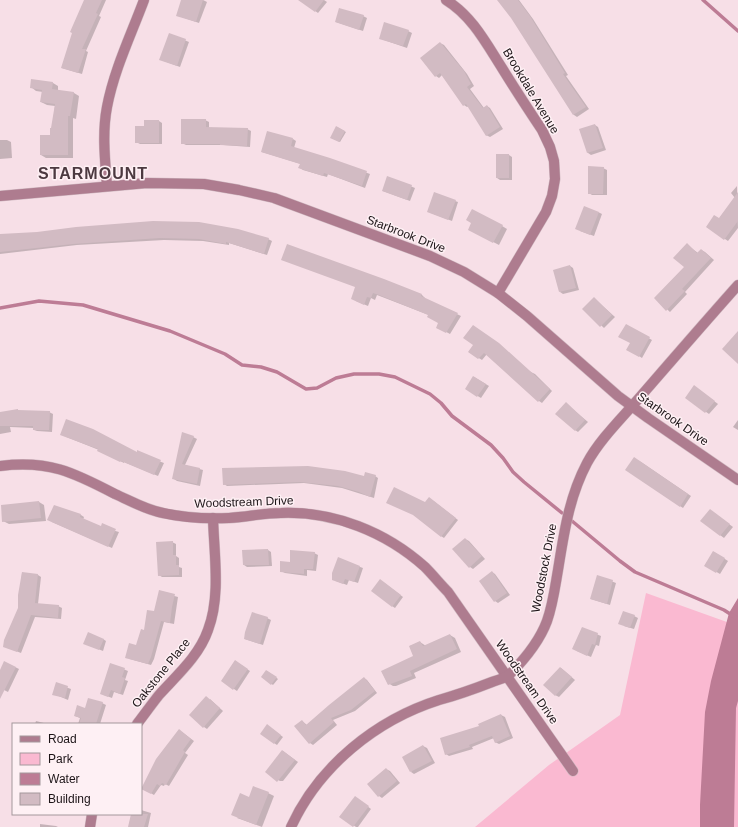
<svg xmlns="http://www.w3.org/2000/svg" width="738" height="827" font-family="Arial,sans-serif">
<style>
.green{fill:#fab9d1}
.water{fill:#bd7c95}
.shadow{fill:#0003}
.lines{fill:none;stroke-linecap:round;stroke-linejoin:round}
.stream{stroke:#bd7c95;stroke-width:3.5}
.building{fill:#d2bbc3}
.minor-casing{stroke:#d0bac2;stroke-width:11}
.minor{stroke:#ae7c8f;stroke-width:10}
.labels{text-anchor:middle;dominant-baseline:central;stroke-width:3;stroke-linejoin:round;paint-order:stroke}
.street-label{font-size:12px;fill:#1c1417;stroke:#fef0f4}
.district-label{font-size:16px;font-weight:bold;letter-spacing:1px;fill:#4c3940;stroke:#fef0f4}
</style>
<rect width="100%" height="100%" fill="#f7dfe7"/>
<!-- green -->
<path class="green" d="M646,593L738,626V827H475L549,765L620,715Z"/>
<!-- water -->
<path class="water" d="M738,598V701L736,708L734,827H700V805L705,712L711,681L729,613Z"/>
<!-- shadow -->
<g class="shadow">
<path d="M85,0H106L99,16L101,17L86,51L88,52L82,74L62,68Z"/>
<path d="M182,0H203L207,2L199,23L179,16Z"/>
<path d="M300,0H324L327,2L318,13Z"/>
<path d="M498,0H519L533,19L568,75L566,76L589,109L577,117L574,115L512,17Z"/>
<path d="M363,16L367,18L363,31L336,22Z"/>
<path d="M408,31L412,33L407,48L384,40Z"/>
<path d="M170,34L189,42L180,67L164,61Z"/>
<path d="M440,43L444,45L467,74L474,86L470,89L484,108L487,106L490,108L503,129L490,137L486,135L469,106L467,107L464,105L442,75L439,78L436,76Z"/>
<path d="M53,83L58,86V91L74,93L79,96L76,119L73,118V158H46L41,155L51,136L55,106L47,105L41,102L43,92L36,91L31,87Z"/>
<path d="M205,120L209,122V128L247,129L251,131L250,147L223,145H186L182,143Z"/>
<path d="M145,121H159L162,123V144H140L136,142L145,127Z"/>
<path d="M595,125L598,127L606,150L591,155L588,153L580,130Z"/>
<path d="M337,127L346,132L340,142L332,138Z"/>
<path d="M0,139V140H7L11,142L12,158L0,159Z"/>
<path d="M293,139L296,141L294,148L330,159L370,174L365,188L328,174L327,177L303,170L300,168L301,164L262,152Z"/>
<path d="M509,155L512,157V180H500L497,178Z"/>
<path d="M603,168L607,170V195H592L589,193Z"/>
<path d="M388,177L415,188L410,201L383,191Z"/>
<path d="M737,186L738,228L728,241L707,227L719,219L735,198L731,193Z"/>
<path d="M455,201L458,202L452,221L431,213Z"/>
<path d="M598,212L602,214L594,236L580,231Z"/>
<path d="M502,226L507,229L499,245L474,232Z"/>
<path d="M0,235L268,239L272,241L267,255L229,243V245L203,241L164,240L77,245L0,254Z"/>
<path d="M690,247L698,253L701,250L705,252L714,260L685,292L687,294L670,312L655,298L685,267Z"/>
<path d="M570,266L573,268L579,290L563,294L560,292Z"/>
<path d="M384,280L422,295L425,298V299L461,316L450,334L437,327L439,323L429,315L377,295L375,300L371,298L368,306L356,301Z"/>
<path d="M595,299L615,317L604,328L584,309Z"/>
<path d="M626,325L652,340L642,358L628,349L631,343Z"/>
<path d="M474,345L535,374L552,391L542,403L539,401L487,354L482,360L469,352Z"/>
<path d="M474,377L489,386L481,398L466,389Z"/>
<path d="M694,386L718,404L709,414L686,398Z"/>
<path d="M569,406L588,422L578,432L575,430Z"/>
<path d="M49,412L53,414L52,432L37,431L34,430V428L10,427L11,432L0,434V413Z"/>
<path d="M738,420V430L733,427Z"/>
<path d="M64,436L137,453L164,463L158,476L124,462V463L102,452L99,450Z"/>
<path d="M193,437L197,439L185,465L203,470L200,486L177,481L174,479Z"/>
<path d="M638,460L691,496L683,508L680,506Z"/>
<path d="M375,476L378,478L374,498L342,488L304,483L227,486L224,484L365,478Z"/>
<path d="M432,500L458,520L444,538L441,536L426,503Z"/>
<path d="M39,502L44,505L46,521L9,524L3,521Z"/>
<path d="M54,506L81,515L84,517L83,520L101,527L119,532L112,548L52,522Z"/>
<path d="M713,512L733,527L724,538L701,521Z"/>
<path d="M465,539L469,541L485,559L473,569L470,567Z"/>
<path d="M172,542L176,544V556L179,558V567L182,568V577H162L159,575Z"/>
<path d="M268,550L271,552L272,566L247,567L244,565Z"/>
<path d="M714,552L728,561L720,574L705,565Z"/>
<path d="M314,553L318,555L316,571L307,570V576L285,573L281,571L291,563Z"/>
<path d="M338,559L363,568L358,583L349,580L347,585L336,581Z"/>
<path d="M492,572L495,574L510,595L498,603L495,601Z"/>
<path d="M22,573L38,575L41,577L38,604L58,606L62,608L61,619L35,617L21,653L8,648L19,608Z"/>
<path d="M598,576L616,583L610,605L591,599Z"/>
<path d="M383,582L403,597L395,608L392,606Z"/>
<path d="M160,592L178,597L174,624L164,622L154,659L151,665L130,659L155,612Z"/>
<path d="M634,616L638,618L634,629L624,626Z"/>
<path d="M267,618L271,620L263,645L245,639Z"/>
<path d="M582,628L601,636L599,646L596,645L591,657L577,651Z"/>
<path d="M450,635L455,638L461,652L414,673L416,678L396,686H393L388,683L415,657L410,646L420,642L426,646Z"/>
<path d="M103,639L106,641L103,651L88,645Z"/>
<path d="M235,661L250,671L237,691L222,681Z"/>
<path d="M111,664L128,671L125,680L128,681L123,695L114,692L112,698L104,695Z"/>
<path d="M15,667L19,669L8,692L0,688V672Z"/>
<path d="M561,668L575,680L559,697L555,695Z"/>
<path d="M267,671L278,679L273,685L262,677Z"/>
<path d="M364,678L367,680L377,693L355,711L333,720L337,725L313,745L310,743L302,721L307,725Z"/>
<path d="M57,684L71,689L68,700L54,694Z"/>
<path d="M210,699L223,711L207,729L204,727Z"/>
<path d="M102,703L106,705L100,724H78L80,718L75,716L85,709Z"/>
<path d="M501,715L505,717L513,738L499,744L495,742L494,738L472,747L473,749L449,756L446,754L480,727Z"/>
<path d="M36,721L48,724H35Z"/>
<path d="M271,728L283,737L277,745L274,743Z"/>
<path d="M182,732L194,741L185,753L188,755L169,786L165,784L164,786L161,785L154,795L142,788Z"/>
<path d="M423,746L427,748L435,763L414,774L411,772Z"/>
<path d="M283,751L298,762L283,781H280L276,779Z"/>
<path d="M386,769L390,771L400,783L382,798L379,796L368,784Z"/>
<path d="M268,793L274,796L262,827L237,818Z"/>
<path d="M358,799L371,809L358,827H356L341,816Z"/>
<path d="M141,810L151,813L148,827H129L132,814H141Z"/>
<path d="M40,824L56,826L58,827H40Z"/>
</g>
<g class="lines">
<!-- stream -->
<g class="stream">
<path d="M703,0L738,31"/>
<path d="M0,308L39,301L83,305L170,331L225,354L242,365L261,367L277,372L306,389L317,388L336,378L354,374H379L395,377L430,394L441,403L452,416L491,445L503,458L513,472L524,482L562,513"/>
<path d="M572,521L620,561L635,572L724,610L738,619"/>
</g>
</g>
<!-- building -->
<g class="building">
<path d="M84,0H102L96,13L98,14L82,49H86L78,73L61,68L72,33L70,32Z"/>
<path d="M181,0H203L196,22L176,16Z"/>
<path d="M298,0H324L315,12Z"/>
<path d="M497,0H518L530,16L565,73L563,74L586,107L573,115L511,18Z"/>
<path d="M339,8L364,15L359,30L335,22Z"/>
<path d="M384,22L409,30L403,46L379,39Z"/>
<path d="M169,33L186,39L177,66L159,60Z"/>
<path d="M440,42L464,71L471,84L467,87L483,108L487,105L500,127L486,136L466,104L463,106L440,73L435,77L420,58Z"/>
<path d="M31,79L53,82L52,89L74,92L70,116H68V155H40V135H50V128H51L55,104L40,102L42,90L30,88Z"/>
<path d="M181,119H206V127L248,128L247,146L220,145V144H181Z"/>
<path d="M144,120H159V143H135V126H144Z"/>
<path d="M595,124L603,148L587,153L579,129Z"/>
<path d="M336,126L345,131L339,142L330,138Z"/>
<path d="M267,131L293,138L291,146L330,158L367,171L362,186L324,173L323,176L298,168L300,164L261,152Z"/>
<rect x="496" y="154" width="13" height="24"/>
<path d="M588,166L604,167L603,194H588Z"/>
<path d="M387,176L412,185L407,200L382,191Z"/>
<path d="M434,192L456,200L448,220L427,212Z"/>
<path d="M738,192V221L724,240L706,227L714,215L719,218Z"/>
<path d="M584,206L599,212L590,235L575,229Z"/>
<path d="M472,209L503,225L493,243L468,230L471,223L466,220Z"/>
<path d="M153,221L199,222L238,229L269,238L264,254L226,242V244L199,239L160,238L73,244L0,252V234L37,232L76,227Z"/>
<path d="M687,243L697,253L701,249L711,258L682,289L685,291L666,311L654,298L684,267L673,258Z"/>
<path d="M287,244L384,279L422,294L421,296L458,313L446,333L436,328L438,323L427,317L428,315L379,295L373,293L371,298L367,297L364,305L351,299L355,287L281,260Z"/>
<path d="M570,265L576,288L559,292L553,270Z"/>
<path d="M594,297L612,315L600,327L582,309Z"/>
<path d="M626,324L650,337L639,357L626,350L630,343L618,337Z"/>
<path d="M473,325L499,343L550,389L538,402L484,353L478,359L468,352L473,345L463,338Z"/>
<path d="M738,331V364L722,349Z"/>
<path d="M473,376L486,384L477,397L465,389Z"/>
<path d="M694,385L715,401L705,413L685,398Z"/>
<path d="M566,402L585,420L575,431L555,414Z"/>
<path d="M18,409V410L50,411L49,430H33V426H0V412Z"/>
<path d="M66,419L93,429L137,452V450L161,460L154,475L121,461L120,462L97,451L98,449L60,435Z"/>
<path d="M182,432L194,436L182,464L200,468L197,484L172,479Z"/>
<path d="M634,457L688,494L680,507L625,470Z"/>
<path d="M308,466L345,471L364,476L365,472L376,475L370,497L359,492L338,486L300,482L223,485L222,468Z"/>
<path d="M394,487L425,502L429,497L456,518L441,537L413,515L386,503Z"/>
<path d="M39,501L41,518L2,522L1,505Z"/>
<path d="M54,505L81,514L80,517L101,526L102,523L116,529L108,547L47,520Z"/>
<path d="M710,509L730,524L720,536L700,521Z"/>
<path d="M465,538L482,556L469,568L452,549Z"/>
<path d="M173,541V555H176V565H179V575L158,576L156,542Z"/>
<path d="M268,549L269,565H243L242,550Z"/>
<path d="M290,550L315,552L313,569H304V574L280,572V561L290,562Z"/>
<path d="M713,551L725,558L716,573L704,566Z"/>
<path d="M338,557L360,566L354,582L345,579L343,584L332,580V573Z"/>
<path d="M492,571L507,593L494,602L479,581Z"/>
<path d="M22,572L38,574L35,603L59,605L58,618L31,615L17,652L3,647L4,640L18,608V595Z"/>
<path d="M597,575L613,580L607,604L590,599Z"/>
<path d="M380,579L401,595L392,607L371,591Z"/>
<path d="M159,590L175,594L172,607L170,623L161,621L151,657L148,664L125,658L129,643L136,645L141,629L144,630L147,610L154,611Z"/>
<path d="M623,611L635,615L630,628L618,624Z"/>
<path d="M252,612L268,617L260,644L244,639L245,632Z"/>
<path d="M582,627L598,633L595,645L592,644L587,656L572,649Z"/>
<path d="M88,632L104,639L99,650L83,644Z"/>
<path d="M450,634L457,649L410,671L412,676L388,685L381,671L413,656L409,646L420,641L423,646Z"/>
<path d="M235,660L248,669L233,690L221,681Z"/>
<path d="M4,661L16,667L0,699V670Z"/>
<path d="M110,663L125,668L122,677L125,678L120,694L111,690L108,697L100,694Z"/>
<path d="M560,667L572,677L555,696L543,685Z"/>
<path d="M266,670L277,677L271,685L261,677Z"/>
<path d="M364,677L375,691L351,710L331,718L334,722L309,744L294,726L302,720L306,725L329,705Z"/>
<path d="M56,682L68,686L65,698L52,695Z"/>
<path d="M206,696L220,708L203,728L189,715Z"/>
<path d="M88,698L103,702L96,724H79L81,718L74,716L77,705L85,708Z"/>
<path d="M501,714L510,736L495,743L492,736L469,745L470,747L445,755L440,738L479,726L478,724Z"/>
<path d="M267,724L281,735L274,744L260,734Z"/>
<path d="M179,729L191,739L183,750L185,752L166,785L162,783L160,786L157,784L151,794L141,789L156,759Z"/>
<path d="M423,745L432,761L410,772L402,757Z"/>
<path d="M282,750L295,760L277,782L265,772Z"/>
<path d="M386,768L397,781L378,797L367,784Z"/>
<path d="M253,786L269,792L256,825L231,815L240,793L249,797Z"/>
<path d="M355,796L369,806L353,827L339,817Z"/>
<path d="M131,814H148L144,827H128Z"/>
</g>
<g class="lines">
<!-- minor casing -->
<g class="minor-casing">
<g id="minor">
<path d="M446,0C472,16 486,43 502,68C515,89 528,109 542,130L550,147L554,161L555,179L552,196L546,212L498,293"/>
<path d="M107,186C105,160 102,133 107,107C114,70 131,35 144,0"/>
<path d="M0,196L147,183L204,184L239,190L274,198L430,256L464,272L498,293L527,316L618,396L648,418L738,480"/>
<path d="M0,466C49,460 73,472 115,494C131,501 146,510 163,513C185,518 207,519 229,518C247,517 264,513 281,513C334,511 386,532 425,567C433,575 440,584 448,592L573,771"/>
<path d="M137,724C144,715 151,705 159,695C177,675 199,656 208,630C221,596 214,554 213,518"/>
<path d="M90,827L92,814"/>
<path d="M291,827C319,766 376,720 439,700C457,695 474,689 492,682C497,680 504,679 509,675C523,661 540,640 547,621C553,604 555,587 558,570C564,533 569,497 587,463C600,439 622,418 640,397C673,359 705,322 738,285"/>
</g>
</g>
<!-- minor -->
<use href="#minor" class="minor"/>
</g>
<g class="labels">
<!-- street labels -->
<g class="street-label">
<text transform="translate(531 91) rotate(59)">Brookdale Avenue</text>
<text transform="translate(406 234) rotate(21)">Starbrook Drive</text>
<text transform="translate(673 419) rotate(35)">Starbrook Drive</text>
<text transform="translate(244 502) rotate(-2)">Woodstream Drive</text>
<text transform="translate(544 568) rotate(-79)">Woodstock Drive</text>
<text transform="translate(161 673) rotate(-51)">Oakstone Place</text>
<text transform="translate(527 682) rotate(55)">Woodstream Drive</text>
</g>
<!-- district labels -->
<g class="district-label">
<text x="93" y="173">STARMOUNT</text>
</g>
</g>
<!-- legend -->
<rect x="12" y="723" width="130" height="92" fill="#fef0f4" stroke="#a4989c"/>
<rect x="20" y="736" width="20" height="6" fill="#ae7c8f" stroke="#a4989c"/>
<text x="48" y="743" font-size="12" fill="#1c1417">Road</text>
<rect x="20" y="753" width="20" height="12" fill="#fab9d1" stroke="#a4989c"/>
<text x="48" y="763" font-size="12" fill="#1c1417">Park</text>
<rect x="20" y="773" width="20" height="12" fill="#bd7c95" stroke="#a4989c"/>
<text x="48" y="783" font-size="12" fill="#1c1417">Water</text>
<rect x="20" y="793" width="20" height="12" fill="#d2bbc3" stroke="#a4989c"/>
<text x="48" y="803" font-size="12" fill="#1c1417">Building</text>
</svg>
